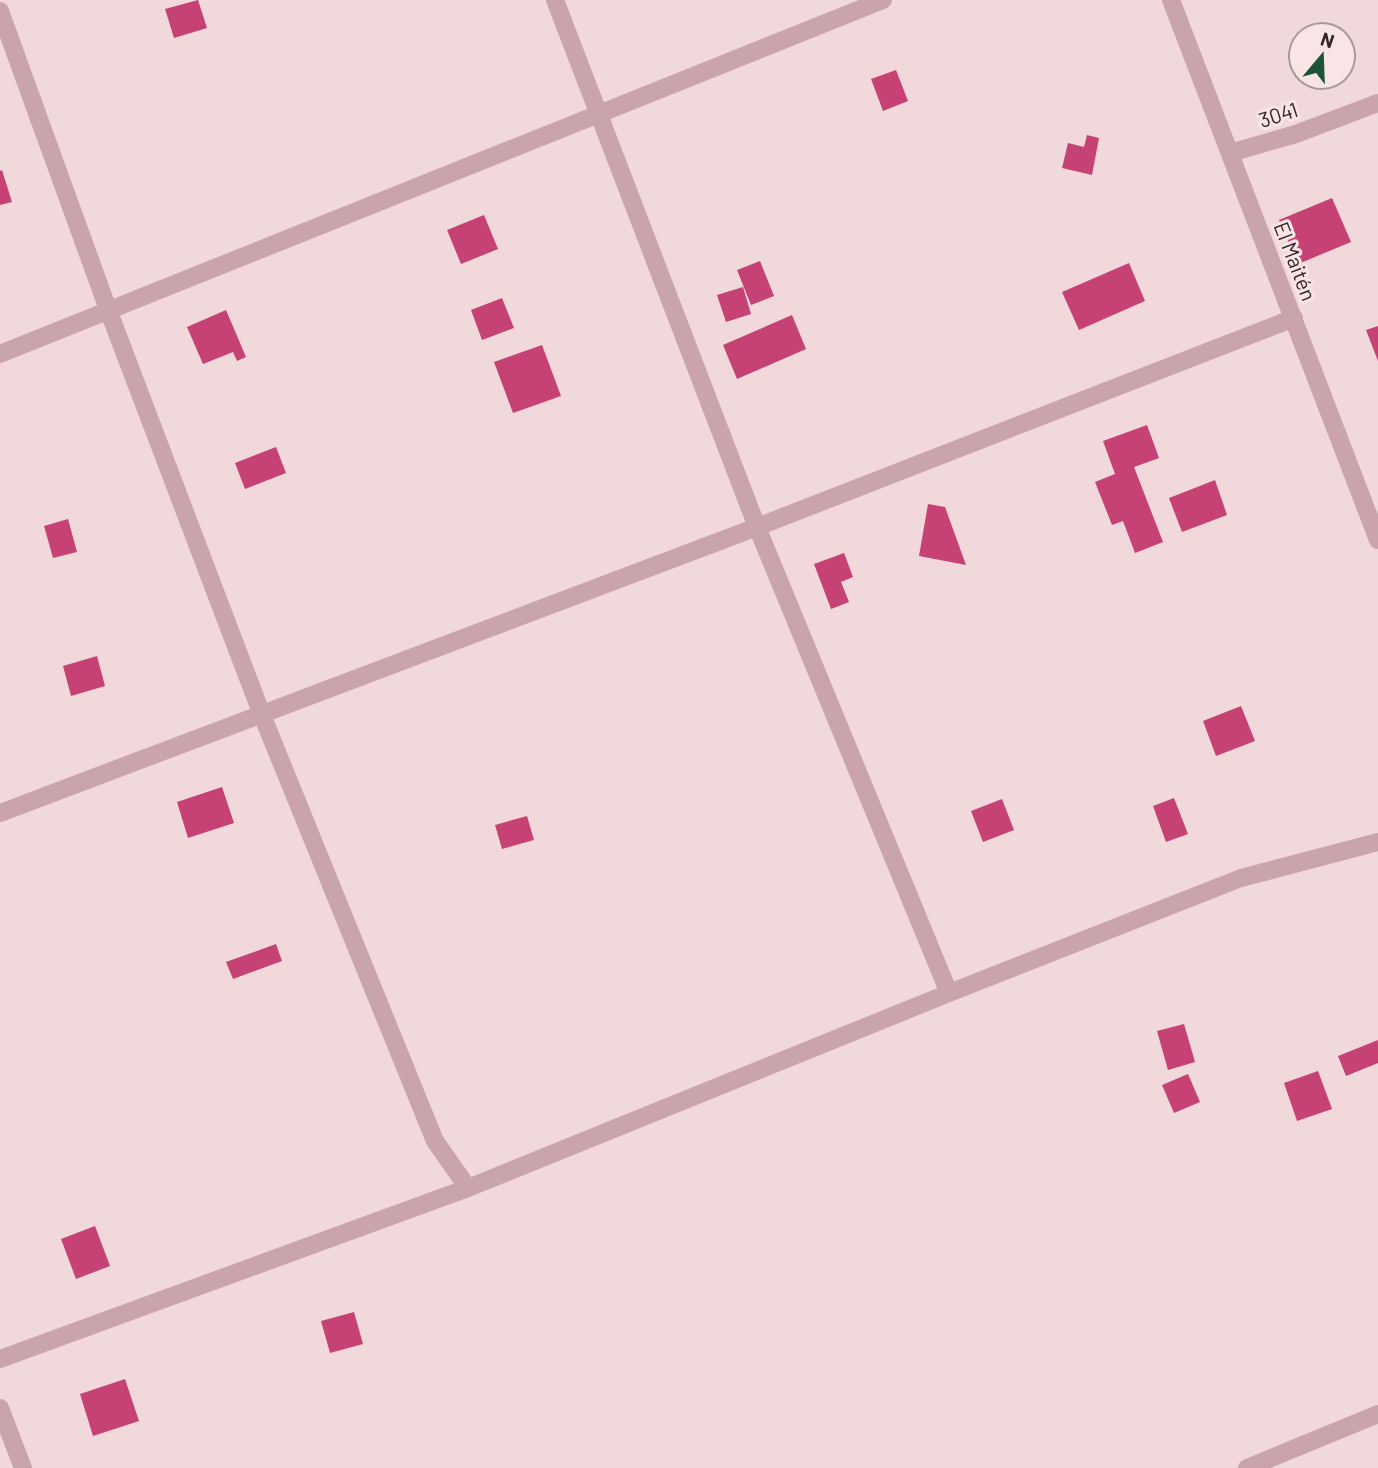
<svg xmlns="http://www.w3.org/2000/svg" width="1378" height="1468" font-family="Barlow,sans-serif">
<style>
.building{fill:#c64274}
.lines{fill:none;stroke-linecap:round;stroke-linejoin:round}
.minor{stroke:#c9a5ab;stroke-width:18}
.labels{text-anchor:middle;dominant-baseline:central;stroke-width:6;stroke-linejoin:round;paint-order:stroke}
.street-label{font-size:21px;fill:#34262a;stroke:#f9e5e6}
</style>
<rect width="100%" height="100%" fill="#f1d8db"/>
<!-- building -->
<g class="building">
<path d="M198,0L207,28L174,38L165,9Z"/>
<path d="M896,70L908,101L883,111L871,79Z"/>
<path d="M1087,135L1099,138L1092,175L1062,168L1068,143L1084,147Z"/>
<path d="M2,170L12,202L0,205V171Z"/>
<path d="M1332,198L1351,242L1298,264L1279,220Z"/>
<path d="M484,215L498,249L461,264L447,230Z"/>
<path d="M760,261L774,296L751,305L737,270Z"/>
<path d="M1129,263L1145,301L1079,330L1062,292Z"/>
<path d="M743,287L751,314L726,322L717,295Z"/>
<path d="M502,298L514,328L482,340L471,310Z"/>
<path d="M226,310L246,357L237,361L233,352L203,364L187,327Z"/>
<path d="M792,315L806,349L737,379L723,345Z"/>
<path d="M1378,326V361L1366,330Z"/>
<path d="M542,345L561,396L513,413L494,362Z"/>
<path d="M1147,425L1159,458L1134,467L1163,542L1135,553L1123,521L1112,525L1095,482L1115,474L1103,441Z"/>
<path d="M276,447L286,473L245,489L235,463Z"/>
<path d="M1215,480L1227,515L1182,532L1169,498Z"/>
<path d="M928,504L945,507L966,565L919,556Z"/>
<path d="M68,519L77,552L53,558L44,526Z"/>
<path d="M844,553L853,577L841,582L849,602L831,609L814,564Z"/>
<path d="M97,656L105,686L71,696L63,666Z"/>
<path d="M1241,706L1255,741L1216,756L1203,721Z"/>
<path d="M222,787L234,823L188,838L177,802Z"/>
<path d="M1174,798L1188,834L1166,842L1153,806Z"/>
<path d="M1002,799L1014,830L983,842L971,811Z"/>
<path d="M527,816L534,840L502,849L495,825Z"/>
<path d="M276,944L282,961L233,979L226,962Z"/>
<path d="M1184,1024L1195,1062L1168,1070L1157,1031Z"/>
<path d="M1378,1040V1063L1346,1076L1338,1056Z"/>
<path d="M1318,1071L1332,1109L1297,1121L1284,1083Z"/>
<path d="M1188,1074L1200,1102L1174,1113L1162,1085Z"/>
<path d="M95,1226L110,1266L76,1279L61,1239Z"/>
<path d="M354,1312L363,1344L330,1353L321,1321Z"/>
<path d="M125,1379L139,1421L93,1436L80,1394Z"/>
</g>
<g class="lines">
<!-- minor -->
<g class="minor">
<path d="M555,0L757,527L949,993"/>
<path d="M1171,0L1378,540"/>
<path d="M0,11L109,312L262,715L435,1141L468,1188"/>
<path d="M1230,153L1296,134L1378,103"/>
<path d="M0,354L883,0"/>
<path d="M0,813L757,527L1294,318"/>
<path d="M0,1359L468,1188L949,993L1241,878L1378,842"/>
<path d="M0,1408L23,1468"/>
<path d="M1247,1468L1378,1414"/>
</g>
</g>
<g class="labels">
<!-- street labels -->
<g class="street-label">
<text transform="translate(1278 114) rotate(-18)">3041</text>
<text transform="translate(1296 261) rotate(69)">El Maitén</text>
</g>
</g>
<!-- north arrow -->
<g transform="translate(1322 56) rotate(19)"><circle r="33" fill="#f9e5e6" stroke="#aa999b" stroke-width="2"/>
<path d="M0-5L12 26L0 18L-12 26Z" fill="#1c5535"/>
<text y="-10" font-size="19" font-weight="bold" text-anchor="middle" fill="#34262a">N</text>
</g>
</svg>
